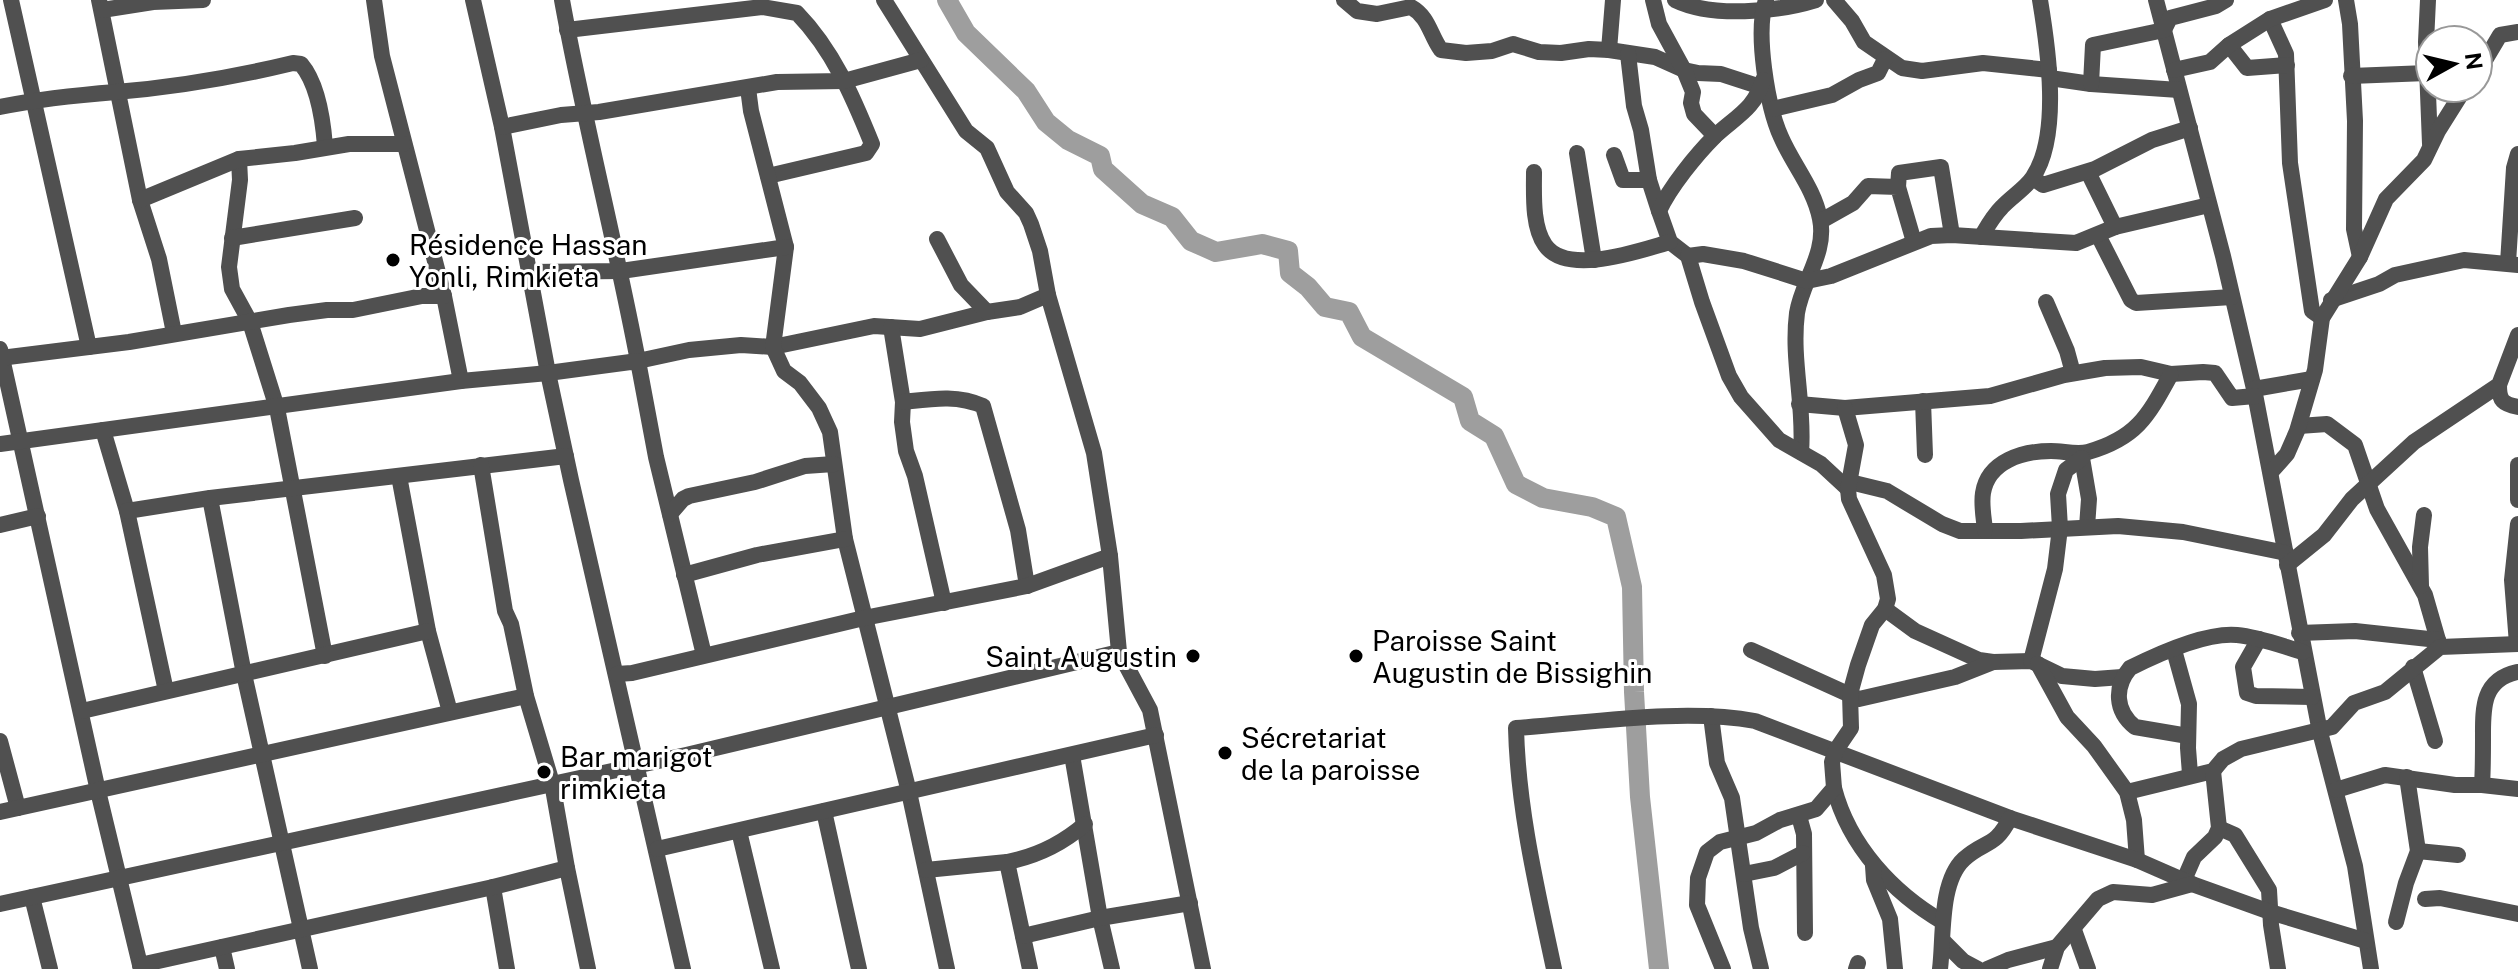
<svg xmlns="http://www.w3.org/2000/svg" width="2518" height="969" font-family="'Public Sans',sans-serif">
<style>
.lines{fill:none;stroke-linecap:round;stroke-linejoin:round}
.river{stroke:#9e9e9e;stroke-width:20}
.minor{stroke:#505050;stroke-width:16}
.poi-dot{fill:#000;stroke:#fff;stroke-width:3}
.labels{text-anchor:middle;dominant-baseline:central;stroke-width:6;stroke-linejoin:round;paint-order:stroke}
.poi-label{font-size:28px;fill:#000;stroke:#fff;text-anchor:start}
</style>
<rect width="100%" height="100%" fill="#fff"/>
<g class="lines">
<!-- river -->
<path class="river" d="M947,0L966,33L1026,91L1046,122L1068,140L1100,156L1103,169L1142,204L1172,217L1191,241L1216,252L1262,244L1288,251L1290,273L1308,287L1325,307L1349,312L1362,337L1463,397L1470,421L1494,436L1516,484L1543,498L1592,507L1616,517L1632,587L1634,692L1640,797L1659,969"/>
<!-- minor -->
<g class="minor">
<path d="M11,0L89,347"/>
<path d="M99,0L140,200L159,259L174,333"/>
<path d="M374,0L382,56L444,296L461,381"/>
<path d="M473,0L502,127L548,373L571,480L683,969"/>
<path d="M562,0C584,121 615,240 638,361L689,350L741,345L773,347L874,326L920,329L987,312L1020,307L1048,295"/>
<path d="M884,0L966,131L987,148L1007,192L1026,213L1031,224L1040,251L1048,295L1094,453L1110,556L1119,652L1150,710L1203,969"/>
<path d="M1344,0L1357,11L1377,14L1411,7C1429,17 1430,35 1441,50L1466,53L1492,51L1513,44L1539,52L1561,53L1589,49L1609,50L1655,57L1684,70L1698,73L1721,74L1761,87"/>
<path d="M1653,0L1659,24L1684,70L1693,92L1691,103L1694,114L1715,136"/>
<path d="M1675,0C1712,18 1777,12 1816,0"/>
<path d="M1766,0C1755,32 1767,106 1781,137C1793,165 1814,188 1820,219C1827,253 1802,281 1797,313C1791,360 1805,406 1801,452"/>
<path d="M1834,0L1852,21L1864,42L1902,68L1922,71L1983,63L2049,70"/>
<path d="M2156,0L2223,256L2254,389L2320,732L2355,866L2371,969"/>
<path d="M2346,0L2350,24L2355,121L2354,229L2360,257"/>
<path d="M2428,0L2426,42L2430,144"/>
<path d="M102,10L153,2L203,0"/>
<path d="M2270,19L2286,54L2290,163L2312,311L2322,318"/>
<path d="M567,30L762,7L797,13C833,50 853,97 872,144L866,153L768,176"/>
<path d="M2229,45L2247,68L2287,65"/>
<path d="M1609,50L1613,0"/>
<path d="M1628,54L1634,106L1641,130L1649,180L1659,211L1670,242L1688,256L1702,302L1729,376L1741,397L1779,440L1821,464L1848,489"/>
<path d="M2174,70L2210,62L2229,45L2270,19L2325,0"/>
<path d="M2478,72L2500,35L2518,32"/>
<path d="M2351,76L2427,73"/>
<path d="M2050,78L2091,84L2179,90"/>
<path d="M2091,84L2093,45L2164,30L2170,18L2216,6L2226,0"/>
<path d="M748,88L751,111L786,247L773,347L784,371L800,383L819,408L830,432L845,539L909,792L947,969"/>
<path d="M0,107C39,99 77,95 116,92C176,87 235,77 293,63L301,64C318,84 323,120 325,146"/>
<path d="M1773,109L1832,95L1859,80L1878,73L1885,59"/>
<path d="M502,127L561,115L599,112L777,82L844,81L921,60"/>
<path d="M1577,153L1594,260"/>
<path d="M1614,155L1623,180H1649"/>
<path d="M239,159L240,180L229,267L232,289L250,322L277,408L325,656"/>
<path d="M1534,172C1534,195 1532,226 1545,245C1567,277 1641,250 1670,242"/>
<path d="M2088,172L2115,227"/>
<path d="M2033,178L2043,185L2095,169L2152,140L2190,128"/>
<path d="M1898,187L1899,173L1941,167L1952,235"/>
<path d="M140,200L239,159L295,153L349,144H403"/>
<path d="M1659,211C1670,187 1696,155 1715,136C1735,117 1755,109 1763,80"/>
<path d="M1821,221L1853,203L1868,186L1898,187L1914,242"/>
<path d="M2098,235L2131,300L2136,303L2232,297"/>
<path d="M1981,237C1987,227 1993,216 2002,207C2011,197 2026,188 2033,177C2061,135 2048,48 2040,0"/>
<path d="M232,238L355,218"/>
<path d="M937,239L961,285L987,312"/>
<path d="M1688,256L1703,254L1744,261L1807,281L1831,276L1931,236L1952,235L2076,243L2115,227L2209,205"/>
<path d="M2508,263L2514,168L2518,154"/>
<path d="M530,272L621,271L786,247"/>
<path d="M2331,300L2379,284L2395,275L2464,260L2518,265"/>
<path d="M2046,302L2067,351L2073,373"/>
<path d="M891,327L903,402L902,422L906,451L915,476L944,603"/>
<path d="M0,349L98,791L141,969"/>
<path d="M0,358L129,342L289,315L327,310H353L422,296H444"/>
<path d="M2499,385C2499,401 2503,404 2518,407"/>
<path d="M2254,389L2312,379"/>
<path d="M1923,401L1925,455"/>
<path d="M903,402C930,399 957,394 983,406L1018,530L1027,586"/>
<path d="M1799,404L1845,408L1990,396L2064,375L2105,368L2141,367L2171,374L2203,372L2215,373L2232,398L2255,396"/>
<path d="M2299,426L2327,424L2355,445L2377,509L2425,595L2440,647"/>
<path d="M103,430L127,511L166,691"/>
<path d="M0,444L461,381L548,373L638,361L656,457L704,655"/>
<path d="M2084,453L2082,458L2089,499L2087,527"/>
<path d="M2518,465V500"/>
<path d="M2271,472L2287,454L2297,431L2315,370L2322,318L2360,257L2386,199L2424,160L2438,131L2465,88"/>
<path d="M399,476L428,631L450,712"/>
<path d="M1850,482L1887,491L1942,524L1960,531H2021L2118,526L2183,532L2286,553"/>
<path d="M210,498L244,674L310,969"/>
<path d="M127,511L210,498L566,456"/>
<path d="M670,514L683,499L689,496L755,482L805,466L834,464"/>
<path d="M0,525L38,516"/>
<path d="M1985,530C1984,519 1981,505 1983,493C1988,461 2023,451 2051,451C2063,451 2077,455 2088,452C2137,438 2148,416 2171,374"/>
<path d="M2287,565L2324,535L2352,499L2414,442L2499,385L2518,335"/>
<path d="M684,575L757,555L845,539"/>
<path d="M2421,586L2420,547L2424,515"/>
<path d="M1885,609L1915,631L1979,660L1993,662L2031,661L2062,676L2095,679L2122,677"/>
<path d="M2299,633L2355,631L2438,640"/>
<path d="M2259,639L2243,667L2247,693L2256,696L2312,697"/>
<path d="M2517,644L2512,580L2518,524"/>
<path d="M1751,650L1859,699L1955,677L1993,662"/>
<path d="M2174,650L2189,704L2188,748L2190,774"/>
<path d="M2031,661L2055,569L2060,528L2058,494L2066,470L2082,458"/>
<path d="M2038,664L2067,717L2094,746L2127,792L2134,820L2137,860"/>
<path d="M2413,667L2435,741"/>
<path d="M617,674L632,673L864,618L1027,586L1110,556"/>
<path d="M82,711L428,631"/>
<path d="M1711,716L1717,763L1732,798L1751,928L1761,969"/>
<path d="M2188,736L2135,727C2115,711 2114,687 2130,668C2158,654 2206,632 2237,635C2259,637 2282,646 2303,652"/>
<path d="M0,741L18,808"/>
<path d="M1072,755L1100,918L1112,969"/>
<path d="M2482,785C2483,770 2483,755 2483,739C2483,710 2481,680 2517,672"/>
<path d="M1834,788C1849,846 1893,893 1943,922"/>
<path d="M2336,790L2385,775L2455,785H2482L2518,789"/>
<path d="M2127,792L2213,771L2223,759L2241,749L2332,727L2354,703L2385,692L2440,647L2518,644"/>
<path d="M824,811L859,969"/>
<path d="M0,812L526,696"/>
<path d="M1799,816L1804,834L1805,933"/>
<path d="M2219,828L2235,835L2269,890L2271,925L2278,969"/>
<path d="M739,831L772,969"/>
<path d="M657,849L1156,735"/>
<path d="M2418,851L2458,855"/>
<path d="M1007,862C1038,856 1062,844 1085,824"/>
<path d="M1873,866L1874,880L1890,919L1895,969"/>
<path d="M567,868L588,969"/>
<path d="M926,870L1007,862L1030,969"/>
<path d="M1744,874L1774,868L1803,853"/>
<path d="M2184,880L2194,857L2215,837L2219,828L2213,771"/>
<path d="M493,887L507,969"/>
<path d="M32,897L50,969"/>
<path d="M2425,899L2440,898L2518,914"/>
<path d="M0,904L686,755L1119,652"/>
<path d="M2396,922L2406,883L2418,851L2407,777"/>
<path d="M2074,930L2088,969"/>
<path d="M1023,936L1100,918L1190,903"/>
<path d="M1943,941L1963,961L1978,969"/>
<path d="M222,947L227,969"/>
<path d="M140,965L493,887L567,868L552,783L526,696L511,624L505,611L481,465"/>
<path d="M1554,969C1537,889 1518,810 1516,728C1589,723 1683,708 1755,721L2010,818L2137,860L2192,884L2270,912L2366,941"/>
<path d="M1723,969L1697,905L1698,878L1707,852L1720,842L1756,833L1780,820L1816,809L1834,788L1832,762L1836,750L1851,728L1850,694L1858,665L1872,625L1885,609L1888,599L1884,575L1849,499L1848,489L1856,445L1845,408"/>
<path d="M1856,969L1858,963"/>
<path d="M1940,969C1944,938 1939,882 1964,859C1985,840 1995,848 2010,818"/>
<path d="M1987,969L2008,960L2057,947"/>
<path d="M2050,969L2057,947L2098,899L2113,892L2152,895L2192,884"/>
</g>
</g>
<!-- markers -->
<g class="poi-dot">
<circle cx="393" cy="260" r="8"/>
<circle cx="1193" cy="656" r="8"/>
<circle cx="1356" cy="656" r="8"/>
<circle cx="1225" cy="753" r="8"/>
<circle cx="544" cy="772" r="8"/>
</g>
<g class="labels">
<!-- poi labels -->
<g class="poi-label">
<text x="409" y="244">Résidence Hassan<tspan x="409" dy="32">Yonli, Rimkieta</tspan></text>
<text x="1372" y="640">Paroisse Saint<tspan x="1372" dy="32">Augustin de Bissighin</tspan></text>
<text x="1177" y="656" text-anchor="end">Saint Augustin</text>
<text x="1241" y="737">Sécretariat<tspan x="1241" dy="32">de la paroisse</tspan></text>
<text x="560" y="756">Bar marigot<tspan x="560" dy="32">rimkieta</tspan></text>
</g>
</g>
<!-- north arrow -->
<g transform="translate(2454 64) rotate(82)"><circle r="38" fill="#ffffff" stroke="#999999" stroke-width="2"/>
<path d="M0-6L14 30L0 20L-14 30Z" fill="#000000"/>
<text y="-12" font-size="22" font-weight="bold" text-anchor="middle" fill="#000000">N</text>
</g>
</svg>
